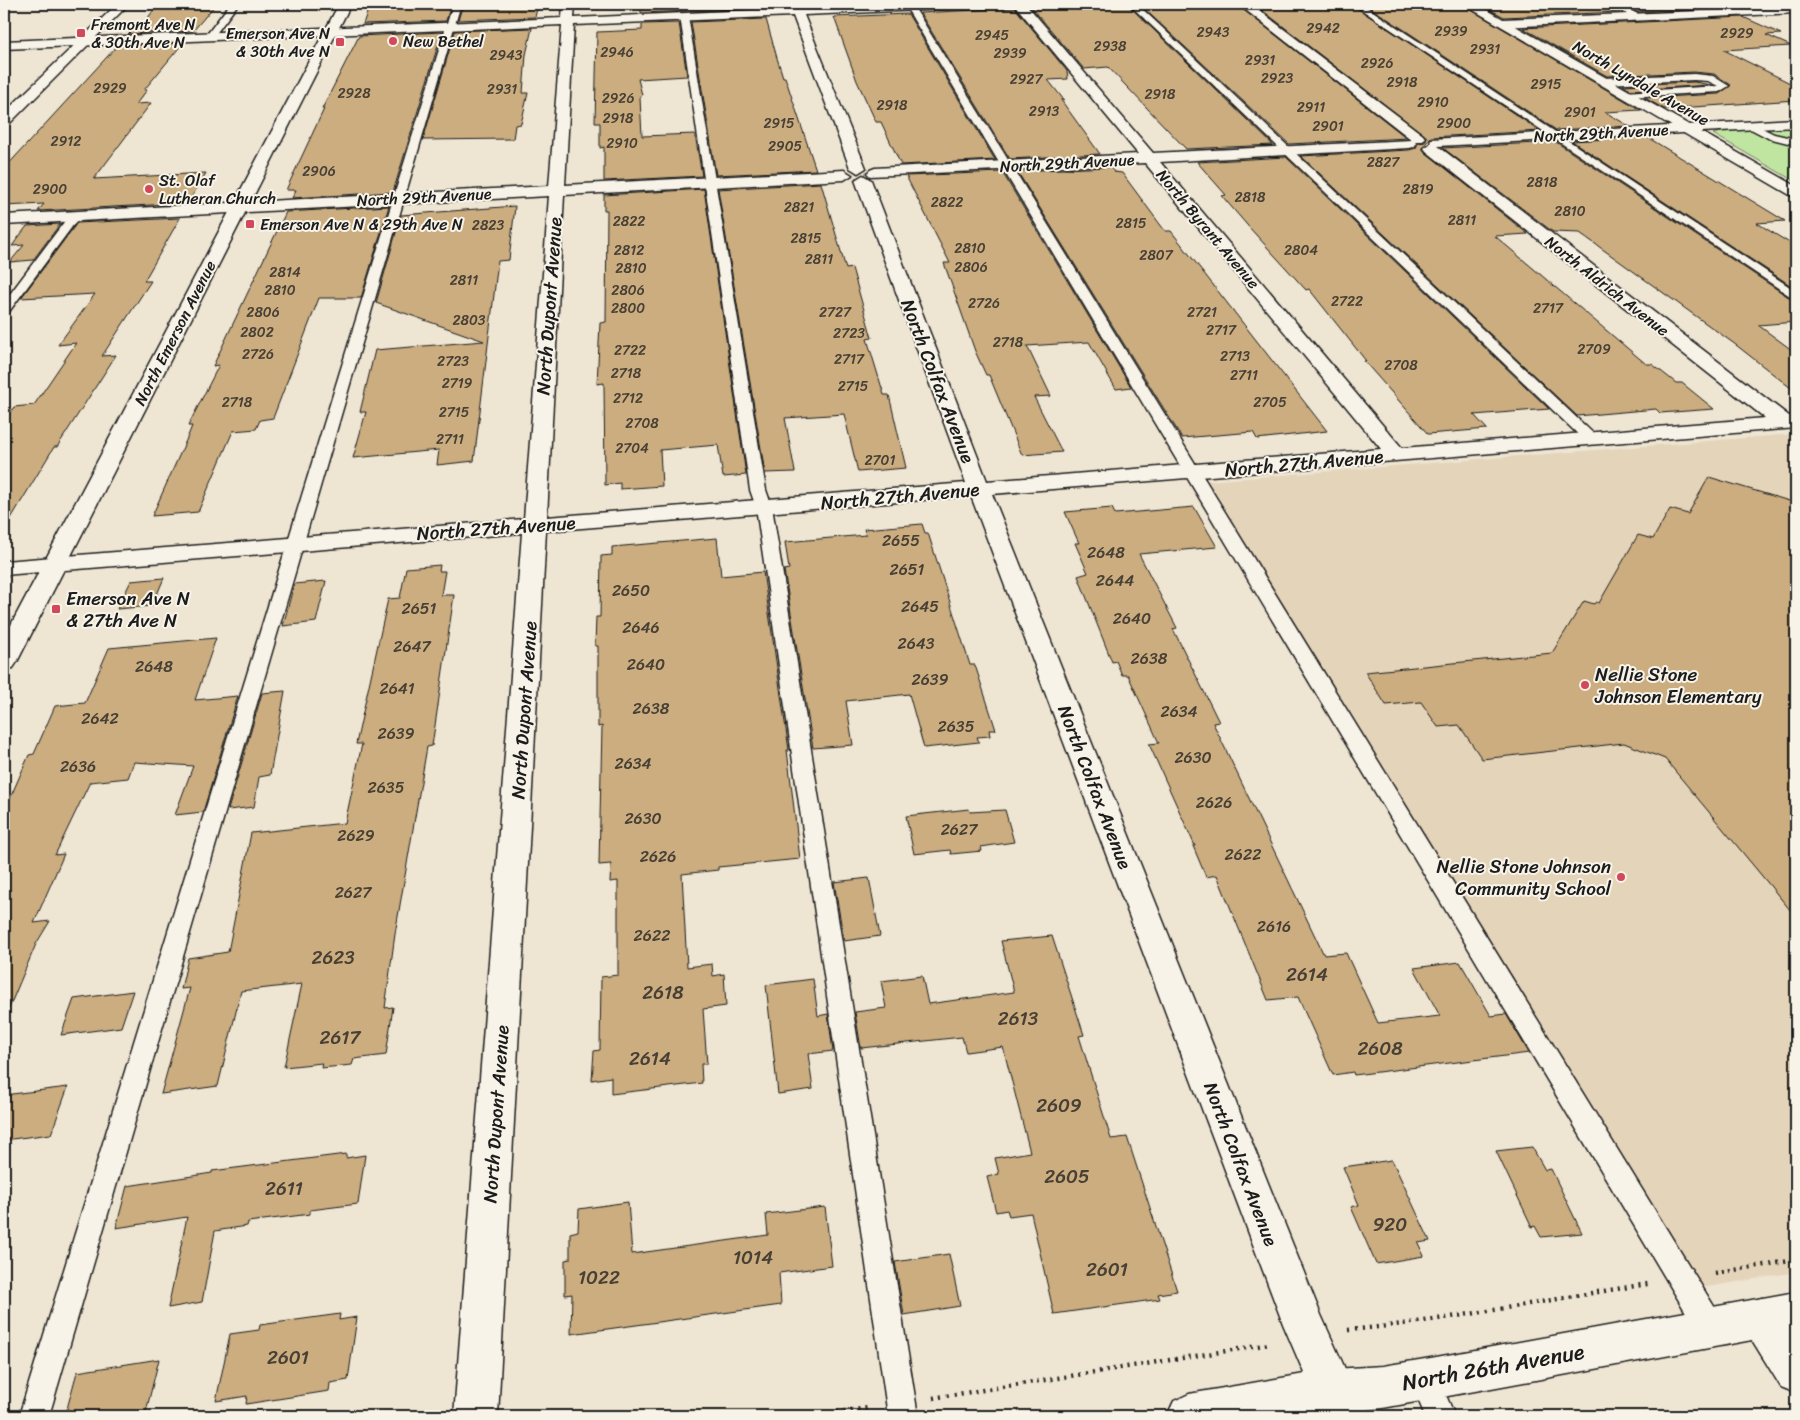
<svg xmlns="http://www.w3.org/2000/svg" width="1800" height="1420" font-family="Sriracha,sans-serif">
<style>
.built{fill:#e4d4ba}
.green{fill:#bfe5a0;stroke:#6e805e}
.building{fill:#cbad7f;stroke:#1c1c1c}
.lines{fill:none;stroke-linecap:round;stroke-linejoin:round}
.lane-casing{stroke:#1c1c1c;stroke-width:3}
.street-casing{stroke:#1c1c1c;stroke-width:3}
.secondary-casing{stroke:#1c1c1c;stroke-width:3}
.path{stroke:#1c1c1c;stroke-width:4.5;stroke-dasharray:2 5;stroke-linecap:butt}
.lane{fill:#f7f3e8;fill-rule:evenodd}
.street{fill:#f7f3e8;fill-rule:evenodd}
.secondary{fill:#f7f3e8;fill-rule:evenodd}
.poi-dot{fill:#d1495b;stroke:#f7f3e8;stroke-width:2}
.labels{text-anchor:middle;dominant-baseline:central;stroke-width:4;stroke-linejoin:round;paint-order:stroke}
.far-number-label{font-size:14px;fill:#484035}
.far-poi-label{font-size:16px;fill:#1c1c1c;stroke:#f7f3e8;text-anchor:start}
.far-street-label{font-size:16px;fill:#1c1c1c;stroke:#f7f3e8}
.number-label{font-size:16px;fill:#484035}
.street-label{font-size:19px;fill:#1c1c1c;stroke:#f7f3e8}
.poi-label{font-size:19px;fill:#1c1c1c;stroke:#f7f3e8;text-anchor:start}
.near-number-label{font-size:19px;fill:#484035}
.near-street-label{font-size:22px;fill:#1c1c1c;stroke:#f7f3e8}
</style>
<rect width="100%" height="100%" fill="#eee5d3"/>
<filter id="ink" filterUnits="userSpaceOnUse"><feTurbulence type="fractalNoise" baseFrequency=".02" numOctaves="2"/><feDisplacementMap in="SourceGraphic" scale="10" xChannelSelector="R" yChannelSelector="G"/><feConvolveMatrix kernelMatrix="1 2 1 2 8 2 1 2 1" color-interpolation-filters="sRGB"/></filter>
<g filter="url(#ink)">
<!-- built -->
<path class="built" d="M1796,434V1272L1695,1289L1208,481Z"/>
<!-- green -->
<path class="green" d="M1796,127V182L1713,134L1726,131Z"/>
<!-- building -->
<g class="building">
<path d="M163,4H216L193,31L128,34L139,23H144L156,7Z"/>
<path d="M370,4H451L446,21L363,24Z"/>
<path d="M463,4H538L535,17L458,20Z"/>
<path d="M641,4H762L763,8L641,13Z"/>
<path d="M1127,4L1128,5L1273,145L1186,149L1108,67L1084,69L1032,8Z"/>
<path d="M1139,4H1236L1407,138L1289,144Z"/>
<path d="M1254,4H1351L1540,131L1431,137L1422,148L1425,152L1528,234L1495,236L1646,364H1652L1676,383H1682L1714,409L1660,413L1656,409L1577,416L1301,156L1409,150L1416,148L1418,143L1425,142L1427,137Z"/>
<path d="M1365,4H1461L1641,110L1605,112L1629,126L1556,130Z"/>
<path d="M1480,4H1607L1620,12L1504,17Z"/>
<path d="M1622,4H1713L1723,8L1637,12Z"/>
<path d="M1015,8L1067,71L1068,79L1048,80L1064,100H1061L1100,154L1010,159L920,13Z"/>
<path d="M908,14L995,160L901,165L881,122H876L857,81L834,17Z"/>
<path d="M1743,17L1781,34L1766,35L1791,46L1724,50L1796,86V100L1664,109L1645,98L1719,94L1731,85L1714,74L1694,72L1607,76L1523,28Z"/>
<path d="M766,19L777,58L783,77H785L816,170L716,175L691,22Z"/>
<path d="M679,23L687,76L638,79L642,95L640,98L642,136L695,134L702,176L604,181V147L600,148V123H595L597,32L642,30V24Z"/>
<path d="M532,28L526,55L523,93H528L521,124L515,125L513,139L423,140L455,31Z"/>
<path d="M442,32L393,192L292,198L296,190H286L324,109H322L359,36Z"/>
<path d="M183,43L144,90H147L136,104L151,103L94,179L206,173L188,203L38,211L44,204L4,206V169L117,46Z"/>
<path d="M1694,82L1711,85L1631,90L1623,85Z"/>
<path d="M1647,137L1785,221L1757,223L1796,247V289L1572,141Z"/>
<path d="M1556,142L1796,302V322L1758,325L1796,353V392L1736,345L1580,233L1553,232L1443,148Z"/>
<path d="M1286,157L1549,409L1474,415L1487,429L1428,434L1364,361H1366L1309,289L1306,290L1247,225L1222,196L1226,195L1197,162Z"/>
<path d="M1110,167L1114,172L1122,173L1165,231H1171L1327,431L1257,439L1253,432L1182,438L1017,171Z"/>
<path d="M1002,172L1131,387L1116,389L1089,342L1027,346L1051,396L1034,397L1062,452L1022,455L989,375H986L975,351L944,263H950L906,176Z"/>
<path d="M821,183L846,269L852,268L872,338L867,339L884,395H889L906,468L858,472L844,414L785,418L795,472L765,473L718,189Z"/>
<path d="M704,189L746,475L723,477L718,445L660,450L662,486L620,489V483L605,485L604,383L597,384L600,323L606,322L607,210H604V195Z"/>
<path d="M389,206L361,298H319L273,418L260,420L256,429L233,431L198,512L152,516L188,436L192,426H188L219,365L213,366L286,212Z"/>
<path d="M515,206L509,260L498,261L474,461L437,465L439,450L353,458L366,412H360L375,350L484,341L376,303L401,215Z"/>
<path d="M180,218L144,281H151L102,356L116,355L57,447H54L4,530V421L14,407L34,405L76,343L58,345L95,294L21,298L77,223Z"/>
<path d="M60,224L33,260L10,262L24,245L12,246L27,226Z"/>
<path d="M1709,477L1796,503V917L1665,759L1624,743L1482,759L1459,725L1438,727L1421,702L1386,705L1365,672L1552,653L1584,601L1594,604L1596,602L1599,603L1638,535L1653,539L1670,509L1688,514Z"/>
<path d="M1194,507L1217,547L1139,554L1177,628L1173,629L1219,722L1213,723L1324,955L1346,953L1378,1023L1440,1016L1414,968L1460,962L1491,1016L1506,1014L1529,1053L1354,1075L1353,1072L1333,1075L1298,997L1268,1000L1217,875L1206,877L1193,846H1195L1149,744L1159,743L1128,675H1122L1116,661L1112,662L1078,576L1088,573L1075,543H1079L1065,512L1112,508L1115,514Z"/>
<path d="M922,524L925,533H928L970,665H975L996,730H989L990,736L977,737L979,742L924,748L909,694L846,701L853,745L813,748L784,570L789,569L785,542L866,535L864,529Z"/>
<path d="M717,538L721,576L763,572L789,750H787L800,859L718,867V870L682,874L687,967L712,964L713,976L724,974L726,1006L703,1009L707,1064H701L702,1083L611,1094V1077L592,1080L594,1051L600,1050L601,977L618,975V881L610,882L611,864L599,865L602,726L598,727V646H595L596,617H600L601,556L612,555V547Z"/>
<path d="M440,565L439,571H445L441,595H454L432,746L427,747L395,934L385,1008L393,1007L386,1055L354,1059L352,1065L321,1068L322,1063L284,1067L302,984L241,991L218,1086L161,1094L190,988L181,989L188,958L228,952L251,833L345,823L362,744H356L388,599L400,598L406,568Z"/>
<path d="M164,578L152,606L117,609L131,581Z"/>
<path d="M326,581L316,622L283,626L294,584Z"/>
<path d="M216,638L195,700L238,696L203,812L175,815L193,766L134,762L128,778L90,782L55,855L64,854L34,923L50,921L36,944L4,1020V812L29,755L34,754L55,706L85,703L109,648Z"/>
<path d="M285,691L270,775L259,777L254,807L228,810L262,693Z"/>
<path d="M969,809L970,812L1005,810L1014,842L981,847L982,851L951,854L950,850L914,854L906,816Z"/>
<path d="M869,878L880,936L844,941L834,882Z"/>
<path d="M1052,936L1084,1035L1079,1036L1111,1139L1127,1137L1177,1291L1158,1294L1160,1299L1054,1314L1031,1213L1009,1216L1007,1210L996,1212L987,1177L999,1174L995,1158L1030,1152L1003,1047L966,1052L962,1037L861,1048L855,1012L886,1008L881,981L922,976L928,1004L1014,992L1001,941Z"/>
<path d="M813,979L818,1016L828,1014L833,1051L808,1054L813,1089L778,1094L766,985Z"/>
<path d="M133,991L121,1027L61,1035L74,999Z"/>
<path d="M68,1087L51,1134L4,1140V1095Z"/>
<path d="M1532,1147L1545,1170L1551,1169L1582,1233L1541,1237L1535,1226L1532,1227L1496,1151Z"/>
<path d="M346,1154V1158L365,1155L358,1204L310,1210V1214L248,1222L247,1226L215,1231L202,1302L168,1308L187,1217L116,1228L127,1186L212,1173V1171Z"/>
<path d="M1392,1160L1430,1241L1418,1243L1424,1256L1376,1264L1351,1207L1359,1205L1343,1167Z"/>
<path d="M628,1202L632,1254L768,1235L766,1214L825,1207L832,1266L779,1273L781,1305L571,1334L572,1294L565,1295V1260L570,1259V1233L578,1231L579,1209Z"/>
<path d="M949,1254L960,1306L904,1315L895,1262Z"/>
<path d="M340,1314L339,1320L357,1317L348,1380L330,1383L329,1391L246,1404L247,1396L216,1401L230,1334L259,1330L260,1325Z"/>
<path d="M159,1359L145,1416H65L77,1372Z"/>
</g>
<g class="lines">
<!-- lane casing -->
<g class="lane-casing">
<g id="lane">
<path d="M5,4H13L4,10Z"/>
<path d="M230,4H238L212,39H206L205,37Z"/>
<path d="M453,4H461L49,1416H19Z"/>
<path d="M1129,4H1137L1596,436L1598,439L1596,442H1586Z"/>
<path d="M1353,4H1362L1796,291V300Z"/>
<path d="M1609,4H1619L1643,17L1636,19Z"/>
<path d="M907,5L914,7L1720,1316L1724,1326L1720,1336L1710,1340L1700,1336L906,7Z"/>
<path d="M684,14L688,16L766,490L772,507L918,1416H888L756,507L750,490L680,16Z"/>
<path d="M1694,74L1713,76L1729,86L1719,92L1627,97L1622,94L1624,92L1718,86L1708,81L1694,80L1604,84L1600,81L1604,78Z"/>
<path d="M1750,122L1774,134L1796,139V145L1768,138L1747,127V123Z"/>
<path d="M74,213L80,216L8,313L4,314V302L70,214Z"/>
<path d="M1425,1365L1435,1370L1455,1416H1425L1410,1380L1415,1370Z"/>
</g>
</g>
<!-- street casing -->
<g class="street-casing">
<g id="street">
<path d="M563,4H575L574,18L797,8L996,4L990,7L804,15L866,168L858,173L850,168L793,16L574,25L565,185L844,170L852,175L844,180L564,195L547,517L966,483L855,180L863,175L871,180L987,481L1381,449L1145,163L870,176L867,173L870,170L875,168L1138,154L1014,4H1026L1153,153L1412,140L1238,4H1251L1423,135L1425,138L1423,141H1415L1416,144L1414,147L1409,148L1160,162L1402,448L1765,418L1426,151L1424,148L1430,144L1431,139L1796,119V127L1438,146L1789,416H1796V428L992,494L1321,1315L1355,1391L1348,1406L1333,1413L1318,1406L1283,1324L971,496L546,531L498,1416H454L522,533L4,575V561L524,519L549,196L4,225V215L549,186L562,25L4,49V41L562,18Z"/>
<path d="M1796,7V13L1503,27L1497,23L1503,19Z"/>
<path d="M1762,1298L1777,1304L1796,1334V1393L1781,1387L1747,1332L1741,1318L1747,1304Z"/>
</g>
</g>
<!-- secondary casing -->
<g class="secondary-casing">
<g id="secondary">
<path d="M117,4H129L9,124L4,125V113Z"/>
<path d="M339,4H351L17,662L13,668L4,670V638Z"/>
<path d="M1463,4H1477L1796,186V197L1790,195Z"/>
<path d="M1796,1292V1332L1383,1408L1312,1416H1167L1174,1401L1189,1394L1333,1369L1383,1366L1425,1359Z"/>
</g>
</g>
<!-- path -->
<g class="path">
<path d="M1715,1273L1796,1260"/>
<path d="M1348,1330C1449,1321 1548,1299 1648,1284"/>
<path d="M933,1398L1270,1344"/>
<path d="M809,1416L868,1408"/>
</g>
<!-- lane -->
<use href="#lane" class="lane"/>
<!-- street -->
<use href="#street" class="street"/>
<!-- secondary -->
<use href="#secondary" class="secondary"/>
</g>
</g>
<!-- markers -->
<g class="poi-dot">
<rect x="76" y="28" width="10" height="10" rx="2.5"/>
<circle cx="393" cy="41" r="5"/>
<rect x="335" y="37" width="10" height="10" rx="2.5"/>
<circle cx="149" cy="189" r="5"/>
<rect x="245" y="219" width="10" height="10" rx="2.5"/>
<rect x="51" y="604" width="10" height="10" rx="2.5"/>
<circle cx="1585" cy="685" r="5"/>
<circle cx="1621" cy="877" r="5"/>
</g>
<g class="labels">
<!-- far-number labels -->
<g class="far-number-label">
<text x="1323" y="28">2942</text>
<text x="1451" y="31">2939</text>
<text x="1213" y="32">2943</text>
<text x="1737" y="33">2929</text>
<text x="992" y="35">2945</text>
<text x="1110" y="46">2938</text>
<text x="1485" y="49">2931</text>
<text x="617" y="52">2946</text>
<text x="1010" y="53">2939</text>
<text x="506" y="55">2943</text>
<text x="1260" y="60">2931</text>
<text x="1377" y="63">2926</text>
<text x="1277" y="78">2923</text>
<text x="1026" y="79">2927</text>
<text x="1402" y="82">2918</text>
<text x="1546" y="84">2915</text>
<text x="110" y="88">2929</text>
<text x="502" y="89">2931</text>
<text x="354" y="93">2928</text>
<text x="1160" y="94">2918</text>
<text x="618" y="98">2926</text>
<text x="1433" y="102">2910</text>
<text x="892" y="105">2918</text>
<text x="1311" y="107">2911</text>
<text x="1044" y="111">2913</text>
<text x="1580" y="112">2901</text>
<text x="618" y="118">2918</text>
<text x="779" y="123">2915</text>
<text x="1454" y="123">2900</text>
<text x="1328" y="126">2901</text>
<text x="66" y="141">2912</text>
<text x="622" y="143">2910</text>
<text x="785" y="146">2905</text>
<text x="1383" y="162">2827</text>
<text x="319" y="171">2906</text>
<text x="1542" y="182">2818</text>
<text x="50" y="189">2900</text>
<text x="1418" y="189">2819</text>
<text x="1250" y="197">2818</text>
<text x="947" y="202">2822</text>
<text x="799" y="207">2821</text>
<text x="1570" y="211">2810</text>
<text x="1462" y="220">2811</text>
<text x="629" y="221">2822</text>
<text x="1131" y="223">2815</text>
<text x="488" y="225">2823</text>
<text x="806" y="238">2815</text>
<text x="970" y="248">2810</text>
<text x="629" y="250">2812</text>
<text x="1301" y="250">2804</text>
<text x="1156" y="255">2807</text>
<text x="819" y="259">2811</text>
<text x="971" y="267">2806</text>
<text x="631" y="268">2810</text>
<text x="285" y="272">2814</text>
<text x="464" y="280">2811</text>
<text x="280" y="290">2810</text>
<text x="628" y="290">2806</text>
<text x="1347" y="301">2722</text>
<text x="984" y="303">2726</text>
<text x="628" y="308">2800</text>
<text x="1548" y="308">2717</text>
<text x="263" y="312">2806</text>
<text x="835" y="312">2727</text>
<text x="1202" y="312">2721</text>
<text x="469" y="320">2803</text>
<text x="1221" y="330">2717</text>
<text x="257" y="332">2802</text>
<text x="849" y="333">2723</text>
<text x="1008" y="342">2718</text>
<text x="1594" y="349">2709</text>
<text x="630" y="350">2722</text>
<text x="258" y="354">2726</text>
<text x="1235" y="356">2713</text>
<text x="849" y="359">2717</text>
<text x="453" y="361">2723</text>
<text x="1401" y="365">2708</text>
<text x="626" y="373">2718</text>
<text x="1244" y="375">2711</text>
<text x="457" y="383">2719</text>
<text x="853" y="386">2715</text>
<text x="628" y="398">2712</text>
<text x="237" y="402">2718</text>
<text x="1270" y="402">2705</text>
<text x="454" y="412">2715</text>
<text x="642" y="423">2708</text>
<text x="450" y="439">2711</text>
<text x="632" y="448">2704</text>
<text x="880" y="460">2701</text>
</g>
<!-- far-poi labels -->
<g class="far-poi-label">
<text x="91" y="24">Fremont Ave N<tspan x="91" dy="18">&amp; 30th Ave N</tspan></text>
<text x="330" y="33" text-anchor="end">Emerson Ave N<tspan x="330" dy="18">&amp; 30th Ave N</tspan></text>
<text x="403" y="41">New Bethel</text>
<text x="159" y="180">St. Olaf<tspan x="159" dy="18">Lutheran Church</tspan></text>
<text x="260" y="224">Emerson Ave N &amp; 29th Ave N</text>
</g>
<!-- far-street labels -->
<g class="far-street-label">
<text transform="translate(1641 83) rotate(30)">North Lyndale Avenue</text>
<text transform="translate(1601 133) rotate(-3)">North 29th Avenue</text>
<text transform="translate(1067 163) rotate(-3)">North 29th Avenue</text>
<text transform="translate(424 197) rotate(-3)">North 29th Avenue</text>
<text transform="translate(1208 229) rotate(50)">North Byrant Avenue</text>
<text transform="translate(1607 286) rotate(38)">North Aldrich Avenue</text>
<text transform="translate(175 333) rotate(-63)">North Emerson Avenue</text>
</g>
<!-- number labels -->
<g class="number-label">
<text x="901" y="540">2655</text>
<text x="1106" y="552">2648</text>
<text x="907" y="569">2651</text>
<text x="1115" y="580">2644</text>
<text x="631" y="590">2650</text>
<text x="920" y="606">2645</text>
<text x="419" y="608">2651</text>
<text x="1132" y="618">2640</text>
<text x="641" y="627">2646</text>
<text x="916" y="643">2643</text>
<text x="412" y="646">2647</text>
<text x="1149" y="658">2638</text>
<text x="646" y="664">2640</text>
<text x="154" y="666">2648</text>
<text x="930" y="679">2639</text>
<text x="397" y="688">2641</text>
<text x="651" y="708">2638</text>
<text x="1179" y="711">2634</text>
<text x="100" y="718">2642</text>
<text x="956" y="726">2635</text>
<text x="396" y="733">2639</text>
<text x="1193" y="757">2630</text>
<text x="633" y="763">2634</text>
<text x="78" y="766">2636</text>
<text x="386" y="787">2635</text>
<text x="1214" y="802">2626</text>
<text x="643" y="818">2630</text>
<text x="959" y="829">2627</text>
<text x="356" y="835">2629</text>
<text x="1243" y="854">2622</text>
<text x="658" y="856">2626</text>
<text x="353" y="892">2627</text>
<text x="1274" y="926">2616</text>
<text x="652" y="935">2622</text>
</g>
<!-- street labels -->
<g class="street-label">
<text transform="translate(549 306) rotate(-86)">North Dupont Avenue</text>
<text transform="translate(938 381) rotate(69)">North Colfax Avenue</text>
<text transform="translate(1304 463) rotate(-5)">North 27th Avenue</text>
<text transform="translate(900 496) rotate(-5)">North 27th Avenue</text>
<text transform="translate(496 528) rotate(-4)">North 27th Avenue</text>
<text transform="translate(524 710) rotate(-86)">North Dupont Avenue</text>
<text transform="translate(1095 787) rotate(69)">North Colfax Avenue</text>
<text transform="translate(496 1114) rotate(-86)">North Dupont Avenue</text>
<text transform="translate(1241 1164) rotate(69)">North Colfax Avenue</text>
</g>
<!-- poi labels -->
<g class="poi-label">
<text x="66" y="598">Emerson Ave N<tspan x="66" dy="22">&amp; 27th Ave N</tspan></text>
<text x="1595" y="674">Nellie Stone<tspan x="1595" dy="22">Johnson Elementary</tspan></text>
<text x="1611" y="866" text-anchor="end">Nellie Stone Johnson<tspan x="1611" dy="22">Community School</tspan></text>
</g>
<!-- near-number labels -->
<g class="near-number-label">
<text x="333" y="957">2623</text>
<text x="1307" y="974">2614</text>
<text x="663" y="992">2618</text>
<text x="1018" y="1018">2613</text>
<text x="340" y="1037">2617</text>
<text x="1380" y="1048">2608</text>
<text x="650" y="1058">2614</text>
<text x="1059" y="1105">2609</text>
<text x="1067" y="1176">2605</text>
<text x="284" y="1188">2611</text>
<text x="1390" y="1224">920</text>
<text x="753" y="1257">1014</text>
<text x="1107" y="1269">2601</text>
<text x="599" y="1277">1022</text>
<text x="288" y="1357">2601</text>
</g>
<!-- near-street labels -->
<g class="near-street-label">
<text transform="translate(1493 1367) rotate(-10)">North 26th Avenue</text>
</g>
</g>
<!-- margin -->
<rect width="1800" height="1420" fill="none" stroke="#f7f3e8" stroke-width="20"/>
<rect x="10" y="10" width="1780" height="1400" fill="none" stroke="#1c1c1c" stroke-width="2" filter="url(#ink)"/>
</svg>
